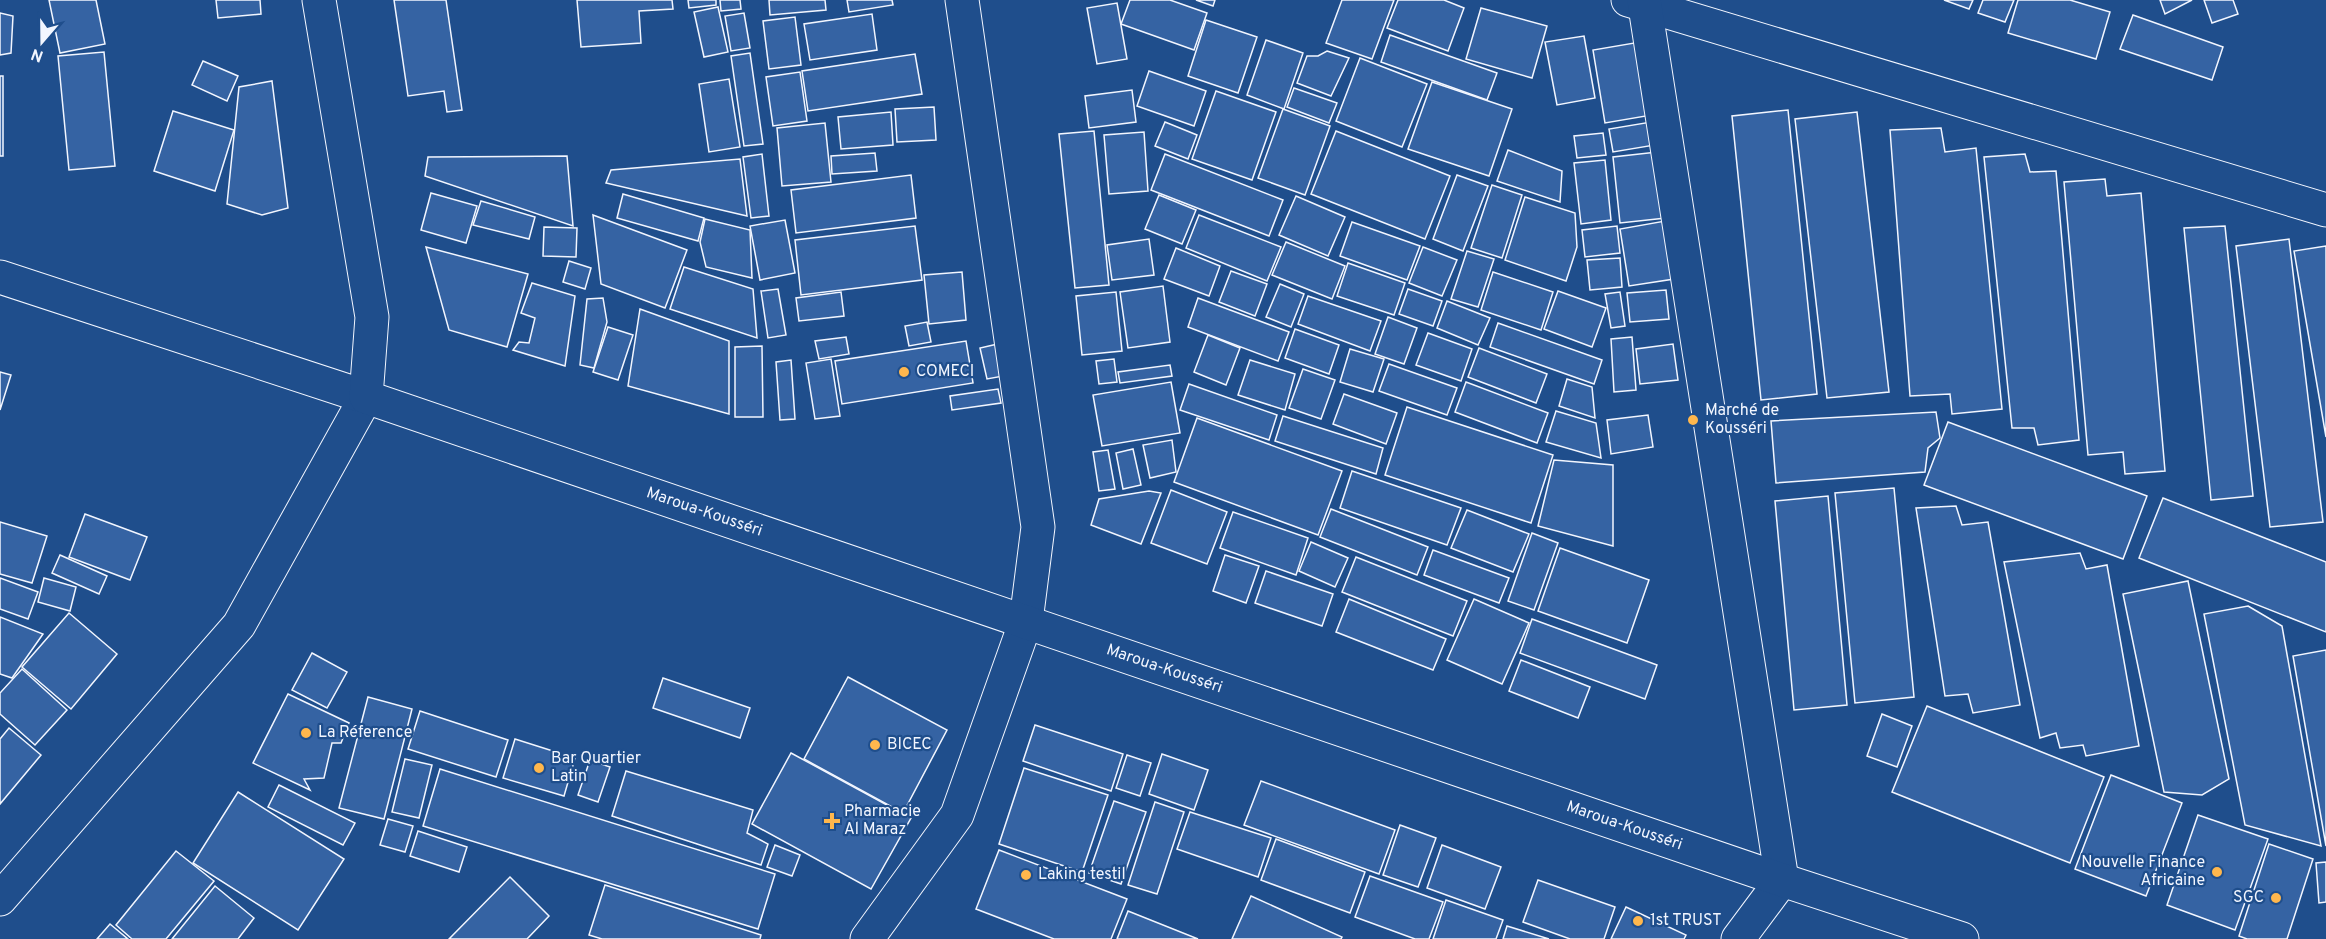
<svg xmlns="http://www.w3.org/2000/svg" width="2326" height="939" font-family="Overpass,sans-serif">
<style>
.building{fill:#3563a3;stroke:#f2f6ff;stroke-width:1.5}
.lines{fill:none;stroke-linecap:round;stroke-linejoin:round}
.street-casing{stroke:#f2f6ff;stroke-width:35}
.secondary-casing{stroke:#f2f6ff;stroke-width:35}
.highway-casing{stroke:#f2f6ff;stroke-width:35}
.street{stroke:#1f4e8c;stroke-width:33}
.secondary{stroke:#1f4e8c;stroke-width:33}
.highway{stroke:#1f4e8c;stroke-width:33}
.poi-dot{fill:#ffb74d;stroke:#1f4e8c;stroke-width:2}
.labels{text-anchor:middle;dominant-baseline:central;stroke-width:4.5;stroke-linejoin:round;paint-order:stroke}
.poi-label{font-size:16px;fill:#f2f6ff;stroke:#1f4e8c;text-anchor:start}
.street-label{font-size:16px;fill:#f2f6ff;stroke:#1f4e8c}
</style>
<rect width="100%" height="100%" fill="#1f4e8c"/>
<!-- building -->
<g class="building">
<path d="M49,0H96L105,44L60,53Z"/>
<path d="M216,0H260L261,14L218,18Z"/>
<path d="M394,0H446L462,110L447,112L444,91L408,96Z"/>
<path d="M577,0H672L673,9L639,11L641,43L581,47Z"/>
<path d="M688,0H716V5L689,8Z"/>
<path d="M720,0H740L741,9L721,11Z"/>
<path d="M769,0H825L826,10L770,15Z"/>
<path d="M847,0H892L893,5L849,12Z"/>
<path d="M1130,0H1170L1207,13L1194,50L1121,24Z"/>
<path d="M1196,0H1215L1213,6Z"/>
<path d="M1342,0H1394L1372,59L1326,43Z"/>
<path d="M1398,0H1444L1464,8L1448,51L1387,28Z"/>
<path d="M1944,0H1973L1969,9Z"/>
<path d="M1983,0H2014L2005,22L1978,13Z"/>
<path d="M2018,0H2070L2110,12L2096,59L2008,33Z"/>
<path d="M2160,0H2192L2165,14Z"/>
<path d="M2204,0H2233L2238,14L2212,23Z"/>
<path d="M1117,3L1127,59L1097,64L1087,8Z"/>
<path d="M718,7L728,52L704,57L694,12Z"/>
<path d="M1481,8L1547,26L1532,78L1466,59Z"/>
<path d="M0,13L13,16L11,53L0,55Z"/>
<path d="M744,13L750,48L731,51L725,16Z"/>
<path d="M872,14L877,50L810,60L804,24Z"/>
<path d="M2133,15L2223,47L2212,80L2120,49Z"/>
<path d="M795,17L801,65L769,69L763,21Z"/>
<path d="M1206,20L1257,37L1238,93L1188,76Z"/>
<path d="M1390,35L1497,73L1487,100L1381,62Z"/>
<path d="M1584,36L1595,98L1557,105L1545,42Z"/>
<path d="M1266,40L1303,53L1284,109L1247,95Z"/>
<path d="M1640,42L1652,115L1605,123L1593,50Z"/>
<path d="M1327,51L1349,58L1331,96L1297,83L1307,56H1318Z"/>
<path d="M104,52L115,166L69,170L58,56Z"/>
<path d="M750,53L763,144L744,146L731,56Z"/>
<path d="M915,54L922,94L808,111L802,71Z"/>
<path d="M1360,58L1427,84L1402,147L1336,121Z"/>
<path d="M203,61L238,76L227,101L192,85Z"/>
<path d="M1149,71L1206,91L1194,126L1137,106Z"/>
<path d="M800,72L807,121L773,126L766,77Z"/>
<rect x="0" y="76" width="3" height="80"/>
<path d="M729,79L740,147L709,152L699,84Z"/>
<path d="M272,81L288,208L262,215L227,204L239,87Z"/>
<path d="M1432,82L1512,109L1489,176L1408,149Z"/>
<path d="M1294,88L1337,103L1329,123L1287,107Z"/>
<path d="M1132,90L1136,122L1089,128L1085,96Z"/>
<path d="M1216,91L1276,112L1252,180L1192,159Z"/>
<path d="M934,107L936,140L897,142L895,109Z"/>
<path d="M1283,109L1330,126L1305,195L1258,178Z"/>
<path d="M1788,110L1817,394L1761,400L1732,116Z"/>
<path d="M173,111L234,130L215,191L154,171Z"/>
<path d="M891,112L893,145L841,149L838,117Z"/>
<path d="M1857,112L1889,392L1827,398L1795,119Z"/>
<path d="M1657,121L1661,144L1613,152L1609,129Z"/>
<path d="M1165,122L1197,135L1188,159L1155,146Z"/>
<path d="M825,123L831,182L782,186L777,128Z"/>
<path d="M1941,128L1945,152L1976,148L2002,409L1952,414L1950,394L1910,396L1890,130Z"/>
<path d="M1094,131L1109,285L1075,288L1059,134Z"/>
<path d="M1336,131L1450,176L1425,239L1311,194Z"/>
<path d="M1144,132L1148,191L1109,194L1104,135Z"/>
<path d="M1603,133L1606,155L1577,158L1574,136Z"/>
<path d="M1508,150L1562,171L1560,202L1497,181Z"/>
<path d="M1666,151L1675,217L1620,223L1613,157Z"/>
<path d="M875,153L877,171L832,174L831,156Z"/>
<path d="M762,154L769,216L751,218L743,157Z"/>
<path d="M1165,154L1283,200L1269,236L1151,190Z"/>
<path d="M2025,154L2030,172L2056,171L2079,440L2038,445L2034,428H2012L1984,157Z"/>
<path d="M567,156L573,226L425,176L428,157Z"/>
<path d="M740,159L747,216L606,183L611,170Z"/>
<path d="M1605,160L1611,220L1581,224L1574,163Z"/>
<path d="M911,175L916,218L796,233L791,190Z"/>
<path d="M1457,175L1488,186L1463,251L1433,239Z"/>
<path d="M2105,179L2107,196L2141,193L2165,471L2125,474L2123,452L2088,455L2064,182Z"/>
<path d="M1492,185L1522,195L1502,258L1471,248Z"/>
<path d="M431,193L477,206L466,243L421,230Z"/>
<path d="M623,194L704,218L698,241L617,218Z"/>
<path d="M1159,195L1196,210L1182,244L1145,229Z"/>
<path d="M1296,196L1345,217L1328,256L1279,235Z"/>
<path d="M1525,197L1575,213L1577,247L1566,281L1505,260Z"/>
<path d="M481,201L535,217L529,239L473,225Z"/>
<path d="M593,215L687,250L665,308L601,284Z"/>
<path d="M1199,215L1281,247L1267,281L1186,248Z"/>
<path d="M705,219L750,230L752,278L706,267L700,242Z"/>
<path d="M785,220L795,273L760,280L750,226Z"/>
<path d="M1665,221L1674,279L1629,286L1620,229Z"/>
<path d="M1352,222L1420,246L1407,280L1340,256Z"/>
<path d="M915,226L922,280L801,295L795,240Z"/>
<path d="M1617,226L1620,253L1585,257L1582,230Z"/>
<path d="M2225,226L2253,496L2211,500L2184,228Z"/>
<path d="M544,227L577,228L576,257L543,256Z"/>
<path d="M1149,239L1154,275L1112,280L1107,245Z"/>
<path d="M2289,239L2323,522L2270,527L2236,246Z"/>
<path d="M1286,242L1345,266L1332,299L1272,275Z"/>
<path d="M2326,246V437L2294,251Z"/>
<path d="M426,247L528,274L507,347L449,330Z"/>
<path d="M1423,247L1457,260L1442,296L1409,283Z"/>
<path d="M1176,248L1220,266L1209,296L1164,279Z"/>
<path d="M1467,251L1494,259L1478,307L1451,299Z"/>
<path d="M1620,258L1622,287L1590,290L1587,260Z"/>
<path d="M569,261L591,268L585,289L563,282Z"/>
<path d="M1348,263L1405,283L1394,315L1337,296Z"/>
<path d="M684,267L753,289L757,338L670,309Z"/>
<path d="M1231,271L1267,284L1255,316L1219,302Z"/>
<path d="M962,272L966,320L929,324L924,275Z"/>
<path d="M1493,272L1553,292L1541,330L1481,310Z"/>
<path d="M532,283L575,296L565,366L513,350L519,342L529,343L535,318L521,313Z"/>
<path d="M1280,284L1304,294L1291,327L1266,317Z"/>
<path d="M1163,286L1170,342L1128,348L1120,292Z"/>
<path d="M778,289L786,335L768,338L761,291Z"/>
<path d="M1408,289L1442,301L1433,326L1399,314Z"/>
<path d="M1666,290L1669,319L1630,322L1627,293Z"/>
<path d="M1558,291L1606,308L1592,347L1544,329Z"/>
<path d="M841,292L844,316L799,321L796,298Z"/>
<path d="M1116,292L1122,351L1082,355L1076,296Z"/>
<path d="M1620,292L1625,326L1611,328L1605,294Z"/>
<path d="M1308,296L1381,321L1370,351L1298,324Z"/>
<path d="M603,298L607,322L594,368L580,365L587,299Z"/>
<path d="M1198,298L1289,332L1278,361L1188,327Z"/>
<path d="M1447,301L1490,318L1478,345L1437,328Z"/>
<path d="M640,309L729,341V414L628,386Z"/>
<path d="M1388,317L1417,328L1404,364L1375,354Z"/>
<path d="M927,322L931,342L909,346L905,326Z"/>
<path d="M1498,323L1602,360L1594,384L1490,347Z"/>
<path d="M608,327L633,335L618,380L593,372Z"/>
<path d="M1295,329L1339,345L1329,374L1285,358Z"/>
<path d="M1428,333L1472,349L1461,381L1416,365Z"/>
<path d="M1208,335L1240,348L1226,385L1194,372Z"/>
<path d="M846,337L849,354L819,359L815,341Z"/>
<path d="M1632,337L1636,390L1614,392L1611,339Z"/>
<path d="M966,341L973,383L842,404L835,361Z"/>
<path d="M1002,343L1009,375L987,379L980,348Z"/>
<path d="M1673,344L1678,380L1640,384L1636,349Z"/>
<path d="M762,346L763,417H735V347Z"/>
<path d="M1479,348L1547,374L1536,403L1468,377Z"/>
<path d="M1350,349L1384,359L1373,392L1340,382Z"/>
<path d="M831,359L840,416L815,419L806,363Z"/>
<path d="M1114,359L1117,382L1099,384L1096,361Z"/>
<path d="M791,360L795,419L780,420L776,362Z"/>
<path d="M1250,360L1295,374L1285,410L1238,395Z"/>
<path d="M1389,364L1457,388L1447,415L1379,391Z"/>
<path d="M1170,365L1172,376L1120,383L1118,372Z"/>
<path d="M1303,369L1335,380L1321,419L1289,408Z"/>
<path d="M0,372L11,375L0,410Z"/>
<path d="M1567,379L1592,387L1595,418L1559,406Z"/>
<path d="M1171,382L1180,433L1102,446L1093,395Z"/>
<path d="M1466,382L1548,413L1537,443L1455,412Z"/>
<path d="M1189,384L1277,415L1269,440L1180,410Z"/>
<path d="M998,389L1001,403L952,410L950,396Z"/>
<path d="M1344,394L1397,413L1386,444L1333,424Z"/>
<path d="M1407,407L1553,455L1531,523L1385,475Z"/>
<path d="M1556,411L1596,423L1601,458L1546,442Z"/>
<path d="M1936,412L1940,438L1928,448L1925,472L1776,483L1771,421Z"/>
<path d="M1648,415L1653,447L1611,454L1607,420Z"/>
<path d="M1283,416L1383,448L1376,474L1275,441Z"/>
<path d="M1197,418L1342,471L1318,535L1174,482Z"/>
<path d="M1948,422L2147,496L2123,559L1924,485Z"/>
<path d="M1172,440L1176,472L1150,478L1143,445Z"/>
<path d="M1133,449L1141,485L1123,489L1116,453Z"/>
<path d="M1108,450L1115,489L1099,491L1093,452Z"/>
<path d="M1554,460L1613,465V546L1538,526Z"/>
<path d="M1352,471L1461,508L1447,545L1340,508Z"/>
<path d="M1894,488L1914,697L1855,703L1835,493Z"/>
<path d="M1171,490L1227,512L1207,564L1151,543Z"/>
<path d="M1149,491L1161,493L1141,544L1091,525L1099,499Z"/>
<path d="M1828,496L1847,705L1794,710L1775,501Z"/>
<path d="M2163,498L2326,562V632L2139,558Z"/>
<path d="M1956,506L1962,525L1988,522L2020,705L1973,713L1968,694L1945,696L1916,508Z"/>
<path d="M1331,509L1428,547L1417,575L1320,537Z"/>
<path d="M1467,510L1529,534L1513,572L1451,548Z"/>
<path d="M1233,512L1308,538L1296,575L1220,548Z"/>
<path d="M85,514L147,537L130,580L69,557Z"/>
<path d="M0,522L47,536L32,583L0,574Z"/>
<path d="M1532,533L1558,543L1534,610L1508,601Z"/>
<path d="M1311,542L1348,558L1335,587L1299,571Z"/>
<path d="M1560,548L1649,580L1627,643L1538,611Z"/>
<path d="M1433,550L1509,578L1499,603L1424,575Z"/>
<path d="M2080,553L2086,569L2107,565L2139,746L2086,756L2083,745L2060,748L2056,733L2040,738L2004,562Z"/>
<path d="M60,555L107,576L99,594L52,573Z"/>
<path d="M1225,555L1259,566L1246,603L1213,591Z"/>
<path d="M1356,557L1467,601L1453,636L1342,592Z"/>
<path d="M1266,571L1333,594L1322,626L1255,603Z"/>
<path d="M0,578L38,592L28,619L0,609Z"/>
<path d="M44,578L76,587L70,611L38,602Z"/>
<path d="M2188,581L2229,779L2202,795L2164,792L2123,594Z"/>
<path d="M1349,599L1446,639L1433,670L1336,632Z"/>
<path d="M1474,599L1529,623L1502,684L1447,660Z"/>
<path d="M2248,606L2282,626L2321,846L2245,825L2204,614Z"/>
<path d="M69,613L117,654L71,709L22,667Z"/>
<path d="M0,617L43,634L12,678L0,674Z"/>
<path d="M1532,619L1657,665L1645,699L1520,653Z"/>
<path d="M2326,650V846L2293,656Z"/>
<path d="M312,653L347,672L327,708L292,690Z"/>
<path d="M1521,660L1590,687L1578,718L1509,691Z"/>
<path d="M22,669L67,710L35,745L0,714V693Z"/>
<path d="M848,677L947,730L903,813L804,759Z"/>
<path d="M663,678L750,708L740,738L653,708Z"/>
<path d="M288,694L349,723L341,743H332L324,778L304,779L310,790L253,763Z"/>
<path d="M368,697L412,709L384,819L339,808Z"/>
<path d="M1927,706L2104,777L2070,863L1892,792Z"/>
<path d="M420,711L508,740L496,777L408,749Z"/>
<path d="M1882,714L1912,726L1897,767L1867,756Z"/>
<path d="M1035,725L1123,754L1111,791L1023,761Z"/>
<path d="M9,728L41,755L0,804V739Z"/>
<path d="M515,739L575,758L564,796L503,778Z"/>
<path d="M791,753L911,818L871,889L752,824Z"/>
<path d="M1162,754L1208,770L1194,810L1149,794Z"/>
<path d="M1127,755L1151,763L1140,796L1116,788Z"/>
<path d="M405,759L432,765L419,818L392,812Z"/>
<path d="M590,760L610,767L598,802L578,795Z"/>
<path d="M1024,768L1108,795L1082,872L999,844Z"/>
<path d="M440,769L775,874L758,929L423,826Z"/>
<path d="M626,771L753,810L747,833L768,844L761,865L612,816Z"/>
<path d="M2111,775L2182,803L2146,896L2075,869Z"/>
<path d="M1261,781L1395,830L1379,874L1244,825Z"/>
<path d="M279,785L355,823L343,845L268,807Z"/>
<path d="M238,792L344,859L298,930L193,863Z"/>
<path d="M1114,801L1146,812L1121,884L1089,873Z"/>
<path d="M1155,802L1184,812L1157,894L1128,885Z"/>
<path d="M1190,812L1271,838L1258,877L1177,849Z"/>
<path d="M2198,815L2268,839L2235,930L2167,905Z"/>
<path d="M388,819L413,826L405,852L380,845Z"/>
<path d="M1400,825L1436,838L1418,887L1383,875Z"/>
<path d="M418,831L467,847L459,872L410,856Z"/>
<path d="M1276,839L1365,872L1350,913L1261,880Z"/>
<path d="M2269,844L2313,859L2287,939H2247L2239,936Z"/>
<path d="M775,845L800,855L792,876L767,867Z"/>
<path d="M1442,845L1501,867L1485,909L1427,888Z"/>
<path d="M999,850L1127,899L1111,939H1054L976,909Z"/>
<path d="M176,851L214,881L166,939H132L116,925Z"/>
<path d="M2326,862V902L2319,903L2316,863Z"/>
<path d="M1370,876L1443,902L1429,939H1415L1355,917Z"/>
<path d="M510,877L549,916L527,939H449Z"/>
<path d="M1538,880L1615,907L1604,939H1570L1523,922Z"/>
<path d="M605,885L761,935L760,939H602L589,935Z"/>
<path d="M215,886L254,918L238,939H172Z"/>
<path d="M1251,896L1342,937L1341,939H1232Z"/>
<path d="M1446,900L1503,920L1496,939H1433Z"/>
<path d="M1626,907L1686,935L1684,939H1611Z"/>
<path d="M1128,911L1198,939H1117Z"/>
<path d="M110,924L128,939H97Z"/>
<path d="M1507,926L1549,939H1503Z"/>
</g>
<g class="lines">
<!-- street casing -->
<g class="street-casing">
<g id="street">
<path d="M1628,0L2326,210"/>
<path d="M1644,0L1782,880L1738,939"/>
<path d="M0,899L239,625L366,397"/>
<path d="M867,939L957,815L1026,621L1038,527L962,0"/>
</g>
</g>
<!-- secondary casing -->
<g class="secondary-casing">
<path id="secondary" d="M0,277L366,397"/>
</g>
<!-- highway casing -->
<g class="highway-casing">
<g id="highway">
<path id="s1" d="M319,0L372,317L366,397L1782,880L1962,939"/>
</g>
</g>
<!-- street -->
<use href="#street" class="street"/>
<!-- secondary -->
<use href="#secondary" class="secondary"/>
<!-- highway -->
<use href="#highway" class="highway"/>
</g>
<!-- markers -->
<g class="poi-dot">
<circle cx="904" cy="372" r="6"/>
<circle cx="1693" cy="420" r="6"/>
<circle cx="306" cy="733" r="6"/>
<circle cx="875" cy="745" r="6"/>
<circle cx="539" cy="768" r="6"/>
<path d="M829 812h6v6h6v6h-6v6h-6v-6h-6v-6h6z"/>
<circle cx="2217" cy="872" r="6"/>
<circle cx="1026" cy="875" r="6"/>
<circle cx="2276" cy="898" r="6"/>
<circle cx="1638" cy="921" r="6"/>
</g>
<g class="labels">
<!-- poi labels -->
<g class="poi-label">
<text x="916" y="372">COMECI</text>
<text x="1705" y="411">Marché de<tspan x="1705" dy="18">Kousséri</tspan></text>
<text x="318" y="733">La Réference</text>
<text x="887" y="745">BICEC</text>
<text x="551" y="759">Bar Quartier<tspan x="551" dy="18">Latin</tspan></text>
<text x="844" y="812">Pharmacie<tspan x="844" dy="18">Al Maraz</tspan></text>
<text x="2205" y="863" text-anchor="end">Nouvelle Finance<tspan x="2205" dy="18">Africaine</tspan></text>
<text x="1038" y="875">Laking testil</text>
<text x="2264" y="898" text-anchor="end">SGC</text>
<text x="1650" y="921">1st TRUST</text>
</g>
<!-- street labels -->
<g class="street-label">
<text stroke="none"><textPath href="#s1" startOffset="759">Maroua-Kousséri</textPath></text>
<text stroke="none"><textPath href="#s1" startOffset="1245">Maroua-Kousséri</textPath></text>
<text stroke="none"><textPath href="#s1" startOffset="1731">Maroua-Kousséri</textPath></text>
</g>
</g>
<!-- north arrow -->
<g transform="translate(42 42) rotate(200)" stroke="#1f4e8c" stroke-width="4.5" paint-order="stroke">
<path d="M0-4.5L10 22L0 15L-10 22Z" fill="#f2f6ff"/>
<text y="-9" font-size="16" font-weight="bold" text-anchor="middle" fill="#f2f6ff">N</text>
</g>
</svg>
